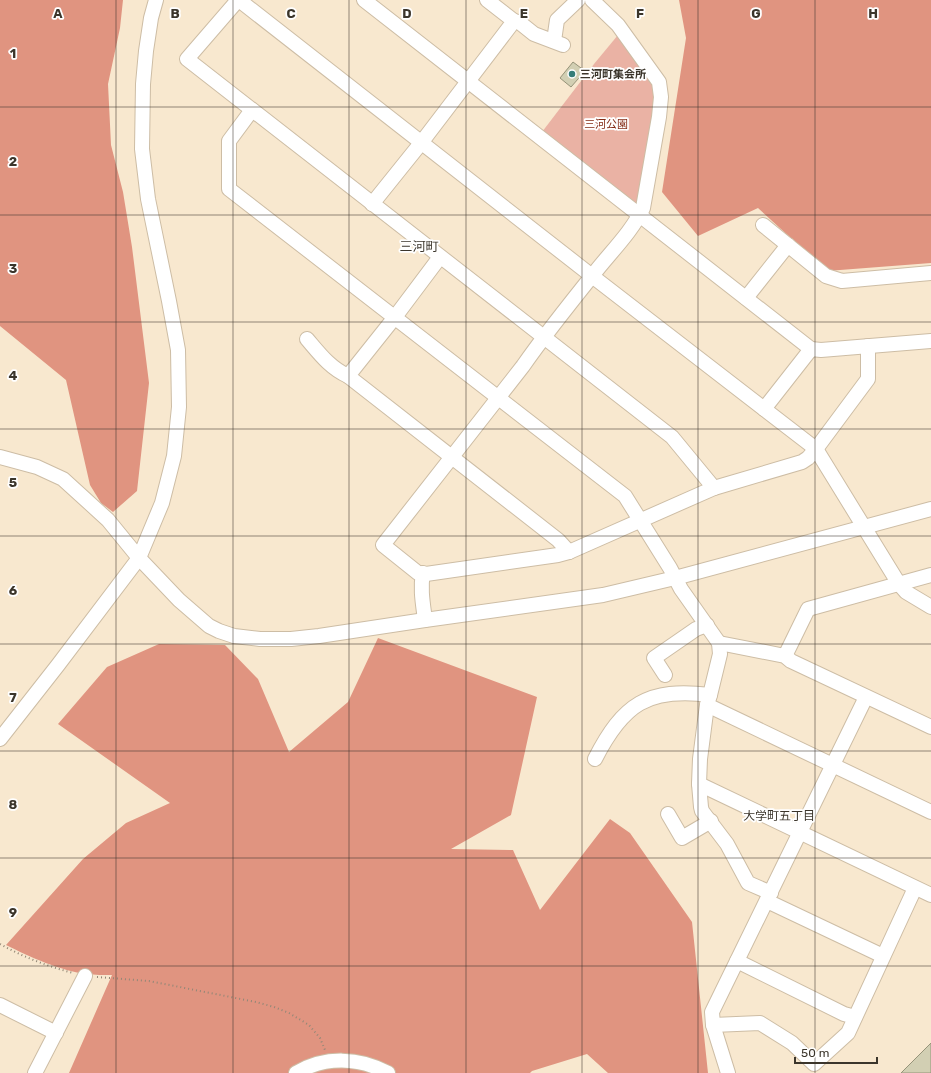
<svg xmlns="http://www.w3.org/2000/svg" width="931" height="1073" font-family="Rubik,'Noto Sans JP',sans-serif">
<style>
.green{fill:#eab2a4}
.forest{fill:#e09480}
.building{fill:#d2cfb3;stroke:#969379}
.lines{fill:none;stroke-linecap:round;stroke-linejoin:round}
.minor-casing{stroke:#cdbda5;stroke-width:16}
.path{stroke:#918776;stroke-width:2;stroke-dasharray:1 3;stroke-linecap:butt}
.minor{stroke:#fff;stroke-width:14}
.grid{fill:none;stroke:#3b352b;stroke-width:1;stroke-opacity:0.55}
.poi-dot{fill:#357d79;stroke:#fff;stroke-width:1.5}
.labels{text-anchor:middle;dominant-baseline:central;stroke-width:3.5;stroke-linejoin:round;paint-order:stroke}
.poi-label{font-size:11px;font-weight:bold;fill:#3b352b;stroke:#fff;text-anchor:start}
.park-label{font-size:11px;fill:#842b15;stroke:#fff}
.neighbourhood-label{font-size:12px;fill:#3b352b;stroke:#fff}
.quarter-label{font-size:13px;fill:#3b352b;stroke:#fff}
.grid-label{font-size:13px;text-anchor:middle;font-weight:bold;fill:#3b352b;stroke:#fff;stroke-width:3.5;stroke-linejoin:round;paint-order:stroke}
</style>
<rect width="100%" height="100%" fill="#f8e8cf"/>
<!-- green -->
<path class="green" d="M618,35L652,82L657,97L637,205L542,132L594,64Z"/>
<!-- forest -->
<g class="forest">
<path d="M0,0H123L120,28L108,84L111,145L123,192L132,247L149,383L137,491L113,512L101,503L90,485L66,380L0,326Z"/>
<path d="M679,0H931V263L827,271L758,208L698,236L662,192L686,38Z"/>
<path d="M378,638L537,697L511,815L451,849L513,850L540,910L610,819L630,833L692,922L708,1073H608L587,1054L532,1071L530,1073H69L112,975C104,975 95,975 87,974C61,971 30,957 6,945L83,859L126,823L170,803L58,724L107,667L159,644L225,645L258,679L289,752L348,702Z"/>
</g>
<!-- building -->
<g class="building">
<path d="M573,62L585,71L571,87L560,78Z"/>
<path d="M931,1043V1073H901Z"/>
</g>
<g class="lines">
<!-- minor casing -->
<g class="minor-casing">
<g id="minor">
<path d="M238,0L187,59L672,437L714,488"/>
<path d="M239,0L592,276L816,449L899,584L906,592L931,607"/>
<path d="M364,0L811,349L821,350L931,341"/>
<path d="M592,0L618,25L659,82L661,97L659,117L643,208C633,230 611,252 596,271C571,302 546,333 523,366L383,545L418,573L426,574L558,555L569,552L714,488L802,462L808,458L816,449L868,379V346"/>
<path d="M514,21L519,22L534,34L563,45"/>
<path d="M554,41L557,20L578,0"/>
<path d="M252,110L229,141V189L625,496L670,568L681,589L719,643L720,654L710,695L707,705L700,759L699,784L701,807L702,811L727,844L748,883L771,893"/>
<path d="M372,204L421,143L514,21L487,0"/>
<path d="M763,225L826,276L842,281L931,273"/>
<path d="M440,257L395,317L348,376L558,540L569,552"/>
<path d="M746,298L788,245"/>
<path d="M307,339C319,353 330,368 348,376"/>
<path d="M764,409L811,349"/>
<path d="M0,457L37,467L63,479L108,520L139,558L179,600L209,626L219,631L234,636L260,639H291L319,636L425,620L603,595L675,578L931,509"/>
<path d="M423,573C420,589 423,604 425,620"/>
<path d="M719,643L785,656L791,661L931,727"/>
<path d="M785,656L808,609L931,575"/>
<path d="M665,675L654,658L696,629L707,625"/>
<path d="M707,705L931,812"/>
<path d="M0,739L58,665L139,558L162,503L174,456L179,407L178,350L169,301L148,199L142,149L143,84L146,51L151,18L156,0"/>
<path d="M595,759C623,704 648,687 710,695"/>
<path d="M699,784L931,895"/>
<path d="M668,814L682,838L711,821"/>
<path d="M767,901L883,956"/>
<path d="M737,961L844,1014L855,1017"/>
<path d="M0,1005L56,1033"/>
<path d="M713,1025L760,1023L792,1043L814,1064L848,1033L915,888"/>
<path d="M35,1073L85,976"/>
<path d="M296,1073C325,1056 359,1057 388,1073"/>
<path d="M728,1073L713,1025L712,1012L866,697"/>
</g>
</g>
<!-- path -->
<g class="path">
<path d="M0,944C23,957 47,966 73,973"/>
<path d="M97,977L149,981L256,1002L274,1007L289,1013L309,1025L320,1038L325,1050"/>
</g>
<!-- minor -->
<use href="#minor" class="minor"/>
</g>
<!-- grid -->
<path class="grid" d="M116,0V1073M233,0V1073M349,0V1073M466,0V1073M582,0V1073M698,0V1073M815,0V1073M0,107H931M0,215H931M0,322H931M0,429H931M0,536H931M0,644H931M0,751H931M0,858H931M0,966H931"/>
<!-- markers -->
<circle class="poi-dot" cx="572" cy="74" r="4"/>
<g class="labels">
<!-- poi labels -->
<g class="poi-label">
<text x="580" y="74">三河町集会所</text>
</g>
<!-- park labels -->
<g class="park-label">
<text x="606" y="124">三河公園</text>
</g>
<!-- neighbourhood labels -->
<g class="neighbourhood-label">
<text x="779" y="816">大学町五丁目</text>
</g>
<!-- quarter labels -->
<g class="quarter-label">
<text x="419" y="246">三河町</text>
</g>
</g>
<g class="grid-label">
<text x="58" y="18">A</text>
<text x="175" y="18">B</text>
<text x="291" y="18">C</text>
<text x="407" y="18">D</text>
<text x="524" y="18">E</text>
<text x="640" y="18">F</text>
<text x="756" y="18">G</text>
<text x="873" y="18">H</text>
<text x="13" y="58">1</text>
<text x="13" y="166">2</text>
<text x="13" y="273">3</text>
<text x="13" y="380">4</text>
<text x="13" y="487">5</text>
<text x="13" y="595">6</text>
<text x="13" y="702">7</text>
<text x="13" y="809">8</text>
<text x="13" y="917">9</text>
</g>
<!-- scale -->
<path d="M795 1057v6h82v-6" fill="none" stroke="#3b352b" stroke-width="2"/>
<text x="801" y="1057" font-size="12" fill="#3b352b" stroke="#ffffff" stroke-width="3" paint-order="stroke">50 m</text>
</svg>
